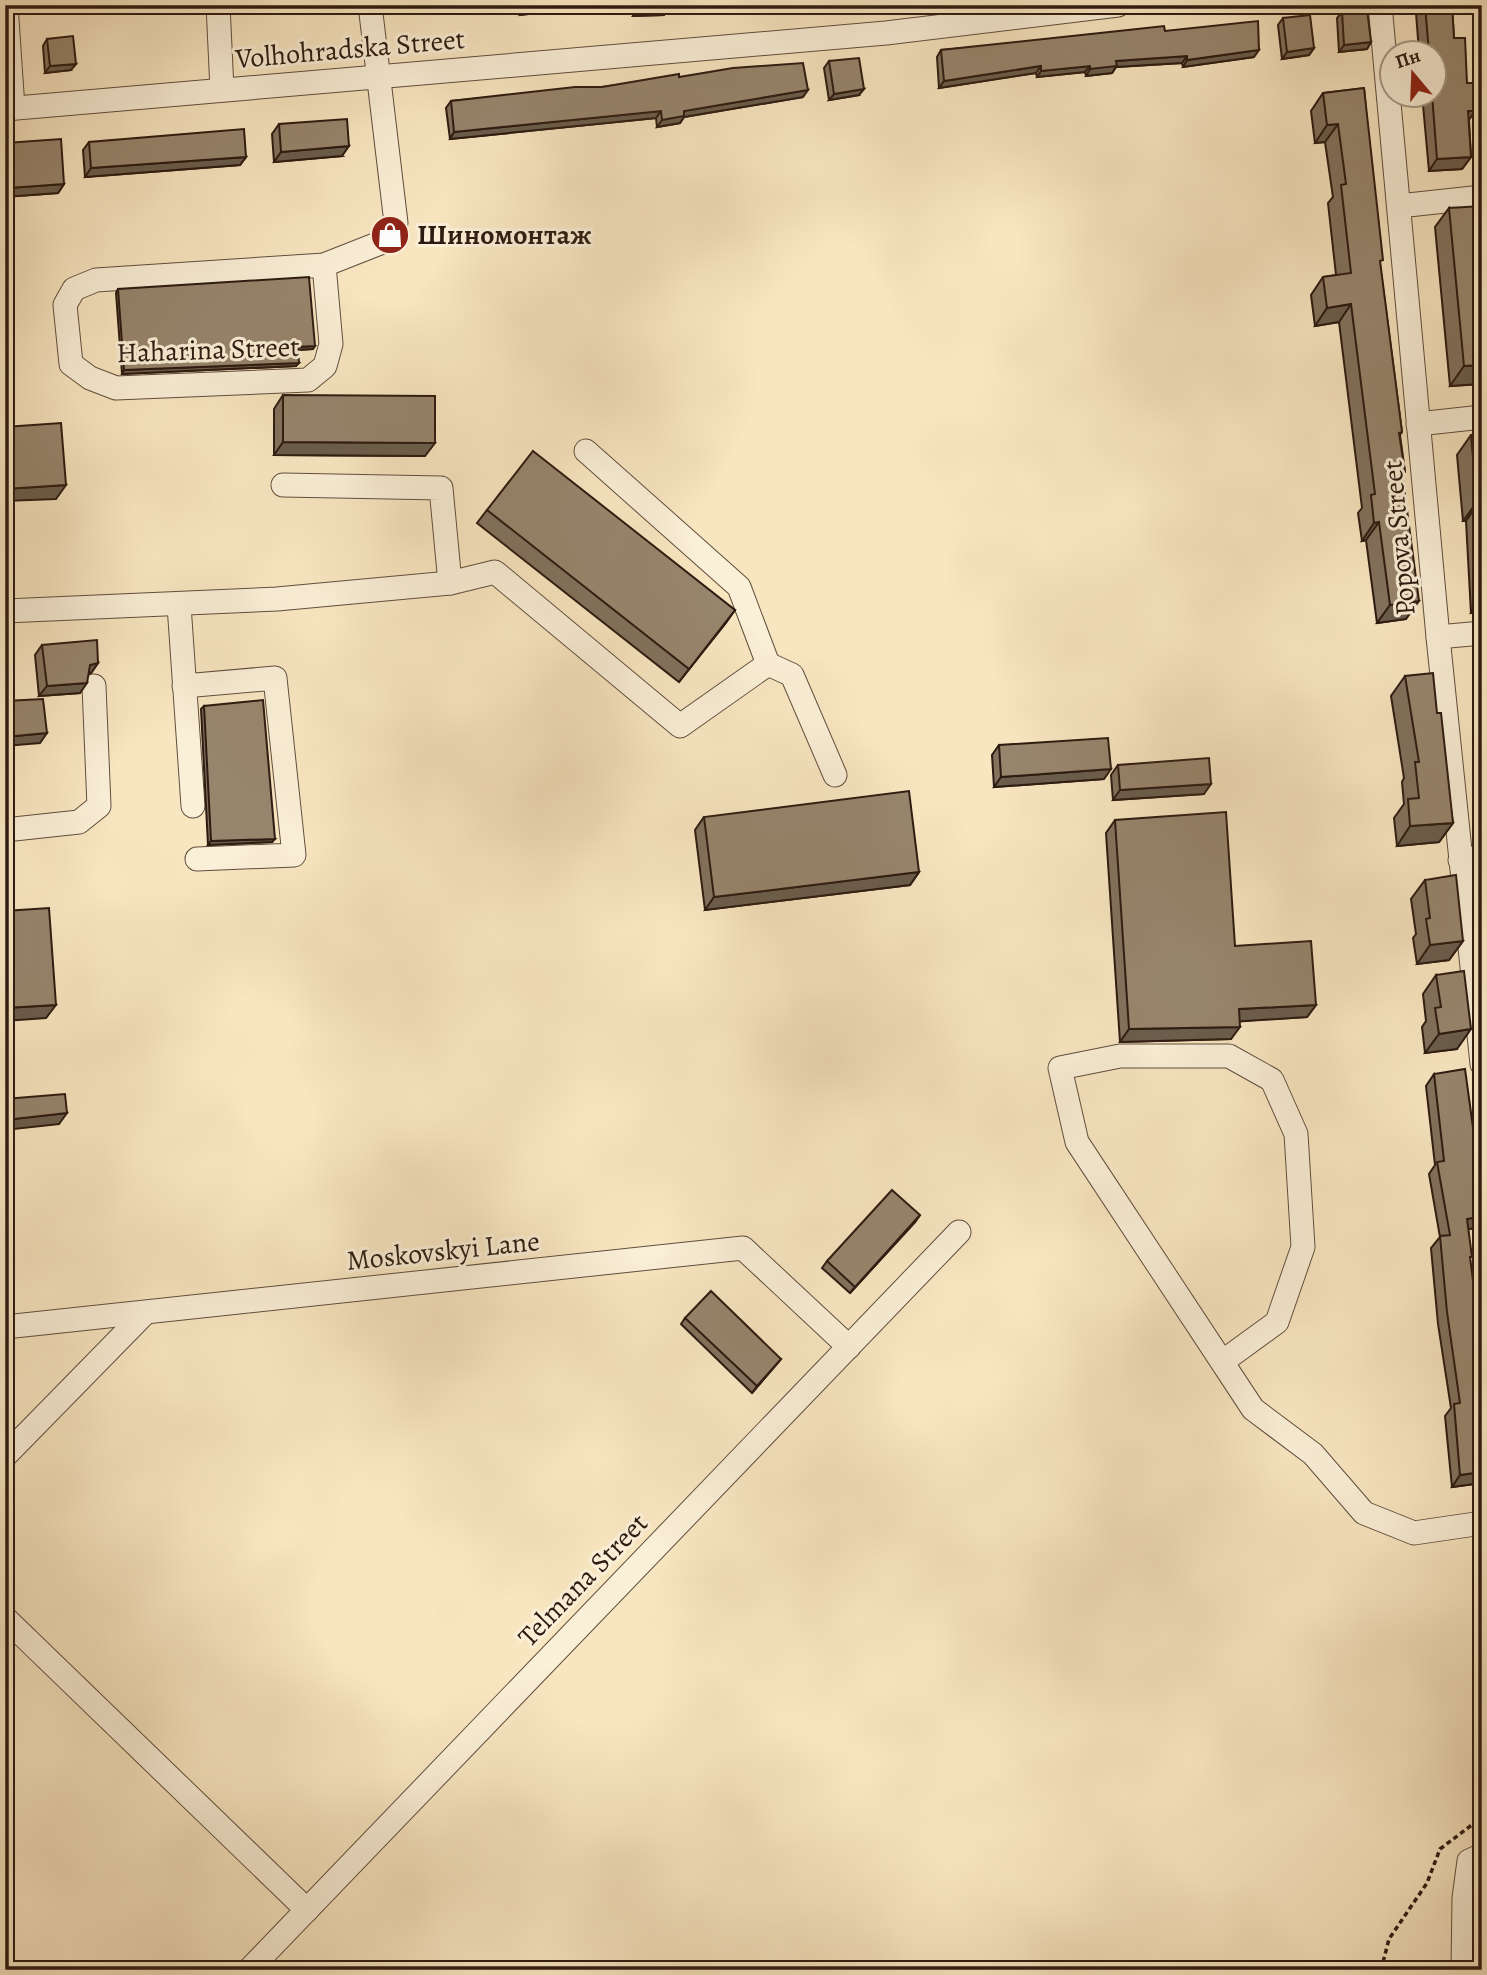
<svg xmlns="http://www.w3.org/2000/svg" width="1487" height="1975" font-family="Alegreya,serif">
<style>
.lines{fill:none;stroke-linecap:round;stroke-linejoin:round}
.minor-casing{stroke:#604e3d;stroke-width:25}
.path{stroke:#2d1b11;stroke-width:3.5;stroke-dasharray:5 3.5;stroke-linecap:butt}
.minor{stroke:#faefd7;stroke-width:23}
.rail{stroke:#2d1b11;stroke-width:5;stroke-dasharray:12 12;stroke-linecap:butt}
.wall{fill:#82725e;stroke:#2d1b11;stroke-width:2}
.shaded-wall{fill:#6a5d4c;stroke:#2d1b11;stroke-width:2}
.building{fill:#97856d;stroke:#2d1b11;stroke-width:2}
.labels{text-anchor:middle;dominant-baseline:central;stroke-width:6;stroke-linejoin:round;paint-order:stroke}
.street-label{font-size:28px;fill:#2d1b11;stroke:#faefd7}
.poi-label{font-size:28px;font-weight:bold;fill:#2d1b11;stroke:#faefd7;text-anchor:start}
</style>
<rect width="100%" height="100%" fill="#f8e6c1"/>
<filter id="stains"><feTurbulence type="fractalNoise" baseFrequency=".00286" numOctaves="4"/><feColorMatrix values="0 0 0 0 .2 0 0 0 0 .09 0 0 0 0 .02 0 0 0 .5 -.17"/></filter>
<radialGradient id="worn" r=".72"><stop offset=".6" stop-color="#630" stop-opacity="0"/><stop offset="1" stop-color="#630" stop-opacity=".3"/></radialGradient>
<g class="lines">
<!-- minor casing -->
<g class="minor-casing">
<g id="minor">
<path d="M6,5L13,108"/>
<path d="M218,5L222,90"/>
<path d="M1380,5L1438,637L1482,1064"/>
<path d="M5,109L886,33L1118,5"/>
<path d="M1399,206L1482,197"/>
<path d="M324,265L96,280L74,289L65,305L71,364L90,378L116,388L308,380L325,366L331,344L324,265L380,243L396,223L370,5"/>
<path d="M1418,424L1482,417"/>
<path d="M586,451L739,587L768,664"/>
<path d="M450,583L495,572L680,726L768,664L792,675L835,775"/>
<path d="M179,605L193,806"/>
<path d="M5,611L277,599L450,583L441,488L283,485"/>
<path d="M1438,637L1482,633"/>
<path d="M184,686L275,678L294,855L197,859"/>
<path d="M5,830L79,822L99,806L94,686"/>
<path d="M1460,860L1482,857"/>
<path d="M5,1327L743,1248L849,1347"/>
<path d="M1222,1362L1277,1322L1303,1247L1296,1134L1272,1080L1229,1056H1120L1060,1068L1077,1142L1253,1409L1313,1454L1364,1513L1414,1533L1482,1523"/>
<path d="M5,1456L145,1313"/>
<path d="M5,1618L307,1910"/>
<path d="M249,1970L959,1232"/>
<path d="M1463,1970L1464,1898L1469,1861L1482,1855"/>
</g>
</g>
<!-- path -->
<path class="path" d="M1381,1970L1389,1939L1427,1883L1440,1849L1473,1824L1482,1811"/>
<!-- minor -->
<use href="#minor" class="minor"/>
<!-- rail -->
<path class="rail" d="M1456,1970L1482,1966"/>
</g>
<!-- wall -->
<g class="wall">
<path d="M519,5H550L545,12L520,15Z"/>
<path d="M633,5H670L664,15L633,16Z"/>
<path d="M1421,5H1452L1454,38L1469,120L1471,157L1462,169L1429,171L1422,94H1434V52H1419L1416,13Z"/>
<path d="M1342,12L1371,42L1367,49L1339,52L1337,18Z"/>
<path d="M1283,18L1314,48L1309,55L1282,59L1278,25Z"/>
<path d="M1165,31L1254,57L1183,67L1182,63L1116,67L1112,73L1086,76L1085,72L1037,77L1036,73L939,88L937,57L941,50Z"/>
<path d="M47,39L71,70L45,73L43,46Z"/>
<path d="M829,61L859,95L829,100L824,68Z"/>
<path d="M679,77L803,97L684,117L680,123L657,127L656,118L450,139L446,108L451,101L602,87Z"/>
<path d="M1364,88L1380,265L1402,432L1400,435L1405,472L1402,475L1406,619L1377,623L1366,540L1362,541L1358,513L1362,508L1339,322L1315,326L1311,295L1323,277L1336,275L1328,203L1333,197L1325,142L1315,143L1311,111L1323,93Z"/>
<path d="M279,124L342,156L274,162L272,134Z"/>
<path d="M89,142L246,157L240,165L85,177L83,150Z"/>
<path d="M6,143L64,184L58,193L5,197V145Z"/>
<path d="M1449,208L1480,384L1450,386L1435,227Z"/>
<path d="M118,289L313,349L298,350L296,366L122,374L116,293Z"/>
<path d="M283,395L425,456L274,455V409Z"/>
<path d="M1471,435H1482V612L1471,613L1466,521H1463L1457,455Z"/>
<path d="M487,510L735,610L679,682L477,523Z"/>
<path d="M42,645L98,663L91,673H89L80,693L39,696L35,655Z"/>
<path d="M1482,664V697L1479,668Z"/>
<path d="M1405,676L1437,713L1453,823L1439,842L1397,846L1394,818L1404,804L1402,782L1404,778L1391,696Z"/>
<path d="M204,706L272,842L208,845L201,709Z"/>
<path d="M999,745L1104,779L994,787L992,755Z"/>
<path d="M1118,765L1204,794L1113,800L1111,775Z"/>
<path d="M704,817L919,872L910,885L705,910L695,830Z"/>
<path d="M1115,820L1235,946L1316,1005L1307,1017L1240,1021L1231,1039L1120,1042L1106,833Z"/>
<path d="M1425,880L1463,941L1449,960L1417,964L1413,938L1416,934L1411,899Z"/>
<path d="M1436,975L1457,1049L1425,1053L1422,1027L1426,1021L1423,994Z"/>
<path d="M1434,1074L1477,1228L1468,1229L1470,1260L1478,1339L1482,1483L1452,1487L1445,1416L1451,1408L1438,1324L1431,1248L1440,1237L1429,1174L1435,1165L1426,1086Z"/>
<path d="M920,1215L915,1222L850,1293L822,1268L827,1261Z"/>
<path d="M685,1318L781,1359L752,1393L681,1324Z"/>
</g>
<!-- shaded-wall -->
<g class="shaded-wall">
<path d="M580,5H602L601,7L577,9Z"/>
<path d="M641,5H670L664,15L633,16Z"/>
<path d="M550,6L545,12L520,15L525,8Z"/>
<path d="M1371,42L1367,49L1339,52L1344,45Z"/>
<path d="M1314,48L1309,55L1282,59L1287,52Z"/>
<path d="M1259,50L1254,57L1183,67L1187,60Z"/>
<path d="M1187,56L1182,63L1116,67L1112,73L1086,76L1090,69L1116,61Z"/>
<path d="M76,64L71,70L45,73L50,66Z"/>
<path d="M1041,66L1036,73L939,88L944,81Z"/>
<path d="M1090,66L1085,72L1037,77L1041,71Z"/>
<path d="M864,89L859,95L829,100L834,94Z"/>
<path d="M808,90L803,97L684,117L680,123L657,127L662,120L684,111Z"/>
<path d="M661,111L656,118L450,139L454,132Z"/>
<path d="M1468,111H1475L1467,123Z"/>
<path d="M1338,124L1325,142L1315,143L1327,125Z"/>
<path d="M349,146L342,156L274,162L281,152Z"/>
<path d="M246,157L240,165L85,177L91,168Z"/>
<path d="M1471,157L1462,169L1429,171L1437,159Z"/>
<path d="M64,184L58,193L5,197V194L9,188Z"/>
<path d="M1351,304L1339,322L1315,326L1327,308Z"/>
<path d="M315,346L313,349L296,350L298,347Z"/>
<path d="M299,363L296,366L122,374L124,370Z"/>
<path d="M1482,365V381L1480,384L1450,386L1464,366Z"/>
<path d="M283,442L435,443L425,456L274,455Z"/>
<path d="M66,485L56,499L5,501V489Z"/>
<path d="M1477,502H1479L1466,521H1463Z"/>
<path d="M1379,522L1366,540L1362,541L1374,523Z"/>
<path d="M1482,598V612L1471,613Z"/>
<path d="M1419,601L1406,619L1377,623L1390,605Z"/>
<path d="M735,610L726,623L679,682L689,669Z"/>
<path d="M98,663L91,673L83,675L90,665Z"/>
<path d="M87,683L80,693L39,696L47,686Z"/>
<path d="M47,733L40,743L5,746V737Z"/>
<path d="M1111,769L1104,779L994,787L1001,777Z"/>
<path d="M1211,784L1204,794L1113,800L1120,790Z"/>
<path d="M1453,823L1439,842L1397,846L1410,826Z"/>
<path d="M275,839L272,842L208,845L211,841Z"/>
<path d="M919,872L910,885L705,910L714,897Z"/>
<path d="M1463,941L1449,960L1417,964L1430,945Z"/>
<path d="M56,1005L46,1018L5,1021V1008Z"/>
<path d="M1316,1005L1307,1017L1230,1022L1239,1009Z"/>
<path d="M1240,1027L1231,1039L1120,1042L1129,1029Z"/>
<path d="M1471,1029L1457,1049L1425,1053L1439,1034Z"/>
<path d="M67,1113L59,1124L5,1130V1120Z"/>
<path d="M920,1215L915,1222L850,1293L855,1287Z"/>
<path d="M1482,1216V1221L1477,1228L1459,1230L1467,1219Z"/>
<path d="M781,1359L776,1365L752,1393L757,1386Z"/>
<path d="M1482,1472V1483L1452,1487L1460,1475Z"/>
</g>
<!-- building -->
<g class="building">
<path d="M525,5H550V6L525,8Z"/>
<path d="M1425,5H1452L1454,38H1465L1467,83H1473L1475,111H1468L1471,157L1437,159L1432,94H1434V52H1429Z"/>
<path d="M1367,9L1371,42L1344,45L1342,12Z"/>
<path d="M1310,15L1314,48L1287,52L1283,18Z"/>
<path d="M1258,21L1259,50L1187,60V56L1116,61L1117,66L1090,69V66L1041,71V66L944,81L941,50L1128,30L1164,26L1165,31Z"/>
<path d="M73,36L76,64L50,66L47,39Z"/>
<path d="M859,58L864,89L834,94L829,61Z"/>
<path d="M803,63L808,90L684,111V116L662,120L661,111L454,132L451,101L575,87H602L679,74V77L733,68Z"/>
<path d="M1364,88L1383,260L1380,261L1402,432L1399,433L1405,472H1402L1419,601L1390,605L1379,522L1374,523L1371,495L1375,494L1351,304L1327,308L1323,277L1351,273L1341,185L1346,184L1338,124L1327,125L1323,93Z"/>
<path d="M347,119L349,146L281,152L279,124Z"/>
<path d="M244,129L246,157L91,168L89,142Z"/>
<path d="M61,139L64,184L9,188L8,169H5L6,143Z"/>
<path d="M1482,206V365L1464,366L1449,208Z"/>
<path d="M309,277L315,346L298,347L299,363L124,370L118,289Z"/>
<path d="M283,395L435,396V443L283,442Z"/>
<path d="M61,423L66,485L5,489V427Z"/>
<path d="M1471,435H1482V540L1479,502H1477Z"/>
<path d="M533,451L735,610L689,669L487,510Z"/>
<path d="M97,640L98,663L90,665L87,683L47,686L42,645Z"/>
<path d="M1433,673L1437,713H1441L1453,823L1410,826L1408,799L1419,798L1415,762H1419L1405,676Z"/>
<path d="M43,699L47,733L5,737V701Z"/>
<path d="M263,700L275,839L211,841L204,706Z"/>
<path d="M1108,738L1111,769L1001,777L999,745Z"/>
<path d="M1209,758L1211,784L1120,790L1118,765Z"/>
<path d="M909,791L919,872L714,897L704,817Z"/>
<path d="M1226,812L1235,946L1311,941L1316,1005L1239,1009L1240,1027L1129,1029L1115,820Z"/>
<path d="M1456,875L1463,941L1430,945L1426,919L1430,918L1425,880Z"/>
<path d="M49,908L56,1005L5,1008V911Z"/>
<path d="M1464,971L1471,1029L1439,1034L1435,1008L1441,1007L1436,975Z"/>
<path d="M1465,1069L1482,1193V1216L1467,1219L1472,1257H1470L1480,1336H1478L1482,1381V1472L1460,1475L1454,1404L1460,1403L1447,1312L1440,1236L1450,1235L1437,1162L1444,1161L1434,1074Z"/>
<path d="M65,1094L67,1113L5,1120V1099Z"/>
<path d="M892,1190L920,1215L855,1287L827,1261Z"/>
<path d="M711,1291L781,1359L757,1386L685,1318Z"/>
</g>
<!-- icons -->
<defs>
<g id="shop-disc" transform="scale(2.0125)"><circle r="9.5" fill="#8f2418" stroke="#faefd7"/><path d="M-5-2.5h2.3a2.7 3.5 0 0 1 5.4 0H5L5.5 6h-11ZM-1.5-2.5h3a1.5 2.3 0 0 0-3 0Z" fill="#fff"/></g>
</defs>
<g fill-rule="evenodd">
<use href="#shop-disc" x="390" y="235"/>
</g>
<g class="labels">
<!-- street labels -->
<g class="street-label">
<text transform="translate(350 49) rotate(-5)">Volhohradska Street</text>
<text transform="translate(208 350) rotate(-2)">Haharina Street</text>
<text transform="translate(1399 538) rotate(-95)">Popova Street</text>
<text transform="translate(443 1251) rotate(-6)">Moskovskyi Lane</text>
<text transform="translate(583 1580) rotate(-46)">Telmana Street</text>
</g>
<!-- poi labels -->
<g class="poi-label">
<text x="417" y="235">Шиномонтаж</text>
</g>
</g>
<!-- margin -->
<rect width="1487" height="1975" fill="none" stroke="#f8e6c1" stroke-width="28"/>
<rect x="7" y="7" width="1473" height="1961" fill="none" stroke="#2d1b11" stroke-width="3.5"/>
<rect x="14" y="14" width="1459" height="1947" fill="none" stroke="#2d1b11" stroke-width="2"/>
<!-- north arrow -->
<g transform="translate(1413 74) rotate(341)"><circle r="33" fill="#faefd7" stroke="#a89a88" stroke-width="2"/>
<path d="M0-5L12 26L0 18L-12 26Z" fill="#8f2418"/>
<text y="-10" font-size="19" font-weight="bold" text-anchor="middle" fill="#2d1b11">Пн</text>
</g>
<rect width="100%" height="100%" filter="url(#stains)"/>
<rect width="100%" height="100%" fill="url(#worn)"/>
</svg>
